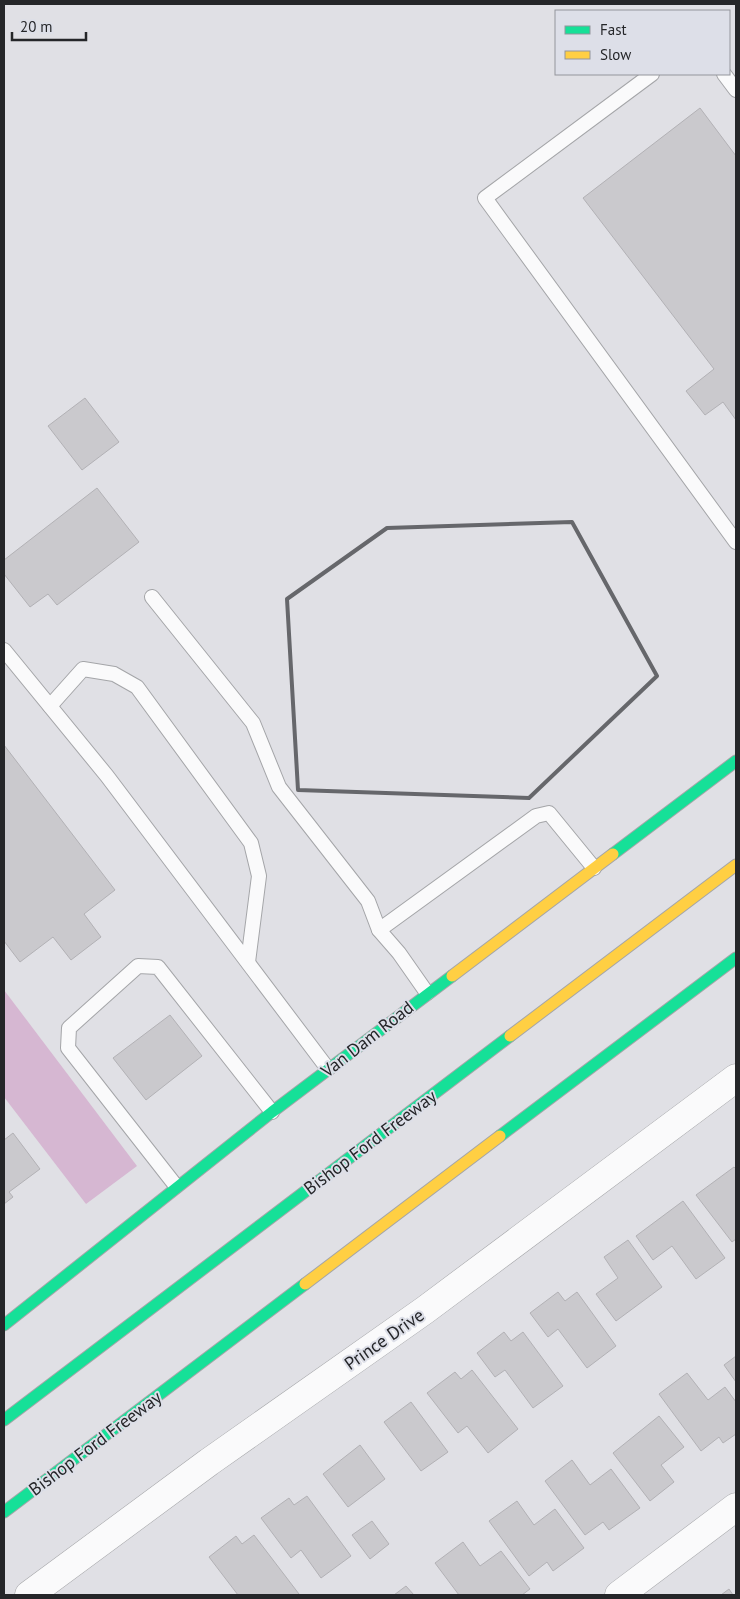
<svg xmlns="http://www.w3.org/2000/svg" width="740" height="1599" font-family="'PT Sans',sans-serif">
<style>
.forest{fill:#d6b7d2}
.building{fill:#cac9cd;stroke:#b2b1b5}
.lines{fill:none;stroke-linecap:round;stroke-linejoin:round}
.lane-casing{stroke:#a4a5a8;stroke-width:16}
.street-casing{stroke:#a4a5a8;stroke-width:29}
.fast-casing{stroke:#a4a5a8;stroke-width:13}
.slow-casing{stroke:#a4a5a8;stroke-width:13}
.lane{stroke:#fafafb;stroke-width:14}
.street{stroke:#fafafb;stroke-width:28}
.fast{stroke:#16e098;stroke-width:11}
.slow{stroke:#ffcf43;stroke-width:11}
.marked{fill:none;stroke:#66676b;stroke-width:4;stroke-linejoin:round}
.labels{text-anchor:middle;dominant-baseline:central;stroke-width:4;stroke-linejoin:round;paint-order:stroke}
.street-label{font-size:18px;fill:#252629;stroke:#dddfe8}
</style>
<rect width="100%" height="100%" fill="#e0e0e5"/>
<!-- forest -->
<path class="forest" d="M4,990L137,1166L86,1204L4,1097Z"/>
<!-- building -->
<g class="building">
<path d="M700,108L736,156V420L723,402L705,415L686,391L714,369L583,198Z"/>
<path d="M85,398L119,442L82,470L48,426Z"/>
<path d="M97,488L139,542L57,605L48,594L30,607L4,574V560Z"/>
<path d="M4,745L115,890L84,914L101,937L71,960L53,937L20,962L4,941Z"/>
<path d="M170,1015L202,1056L146,1100L113,1058Z"/>
<path d="M13,1133L40,1169L9,1192L13,1197L4,1204V1140Z"/>
<path d="M734,1167L736,1169V1239L732,1242L696,1195Z"/>
<path d="M683,1201L725,1258L696,1279L672,1246L653,1260L636,1236Z"/>
<path d="M628,1240L662,1287L616,1321L596,1294L618,1278L604,1257Z"/>
<path d="M558,1292L565,1301L577,1292L616,1346L587,1368L558,1329L548,1337L530,1313Z"/>
<path d="M504,1332L511,1341L523,1332L563,1386L533,1408L505,1370L495,1377L477,1353Z"/>
<path d="M736,1356V1382L724,1365Z"/>
<path d="M472,1370L518,1429L488,1453L467,1426L458,1433L427,1393L455,1372L461,1379Z"/>
<path d="M687,1373L708,1400L725,1387L736,1402V1434L723,1443L719,1437L701,1451L659,1394Z"/>
<path d="M411,1402L448,1452L421,1471L384,1422Z"/>
<path d="M659,1416L684,1447L661,1465L674,1482L650,1501L613,1453Z"/>
<path d="M360,1445L385,1479L348,1507L323,1474Z"/>
<path d="M572,1460L590,1485L611,1469L640,1508L609,1530L603,1522L585,1535L545,1481Z"/>
<path d="M307,1496L351,1556L321,1578L301,1550L291,1558L261,1518L289,1498L294,1505Z"/>
<path d="M517,1501L534,1525L555,1509L584,1548L553,1571L547,1562L529,1576L489,1521Z"/>
<path d="M372,1521L389,1544L370,1559L352,1535Z"/>
<path d="M254,1535L299,1594L297,1595H238L209,1557L236,1536L242,1544Z"/>
<path d="M463,1542L480,1566L501,1551L530,1589L522,1595H459L435,1563Z"/>
<path d="M406,1586L414,1595H394Z"/>
<path d="M729,1589L733,1595H721Z"/>
</g>
<g class="lines">
<!-- lane casing -->
<g class="lane-casing">
<g id="lane">
<path d="M652,74L485,198L736,542"/>
<path d="M724,74L736,90"/>
<path d="M152,597L253,723L279,787L368,901L379,930L399,953L427,993"/>
<path d="M4,650L107,776L328,1069"/>
<path d="M50,706L83,669L114,674L137,687L251,843L259,876L248,962"/>
<path d="M379,930L536,816L549,813L594,868"/>
<path d="M176,1186L68,1048L69,1028L138,966L158,967L272,1112"/>
</g>
</g>
<!-- street casing -->
<g class="street-casing">
<g id="street">
<path d="M29,1595L209,1462L425,1310L736,1078"/>
<path d="M619,1595L736,1507"/>
</g>
</g>
<!-- fast casing -->
<g class="fast-casing">
<g id="fast">
<path d="M613,854L736,761"/>
<path d="M500,1136L736,958"/>
<path d="M4,1325L272,1112L452,976"/>
<path d="M4,1420L510,1036"/>
<path d="M4,1512L305,1284"/>
</g>
</g>
<!-- slow casing -->
<g class="slow-casing">
<g id="slow">
<path d="M452,976L613,854"/>
<path d="M510,1036L736,865"/>
<path d="M305,1284L500,1136"/>
</g>
</g>
<!-- lane -->
<use href="#lane" class="lane"/>
<!-- street -->
<use href="#street" class="street"/>
<!-- fast -->
<use href="#fast" class="fast"/>
<!-- slow -->
<use href="#slow" class="slow"/>
</g>
<!-- marked area -->
<path class="marked" d="M572,522L657,676L529,798L298,790L287,599L387,528Z"/>
<g class="labels">
<!-- street labels -->
<g class="street-label">
<text transform="translate(367 1039) rotate(-38)">Van Dam Road</text>
<text transform="translate(370 1142) rotate(-37)">Bishop Ford Freeway</text>
<text transform="translate(384 1339) rotate(-35)">Prince Drive</text>
<text transform="translate(95 1443) rotate(-37)">Bishop Ford Freeway</text>
</g>
</g>
<!-- border -->
<rect width="740" height="1599" fill="none" stroke="#252629" stroke-width="10"/>
<!-- legend -->
<rect x="555" y="10" width="175" height="65" fill="#dddfe8" stroke="#93959c"/>
<rect x="565" y="26" width="25" height="8" fill="#16e098" stroke="#93959c"/>
<text x="600" y="35" font-size="15" fill="#252629">Fast</text>
<rect x="565" y="51" width="25" height="8" fill="#ffcf43" stroke="#93959c"/>
<text x="600" y="60" font-size="15" fill="#252629">Slow</text>
<!-- scale -->
<path d="M12 32v8h74v-8" fill="none" stroke="#252629" stroke-width="2.5"/>
<text x="20" y="32" font-size="15" fill="#252629" stroke="#dddfe8" stroke-width="4" paint-order="stroke">20 m</text>
</svg>
